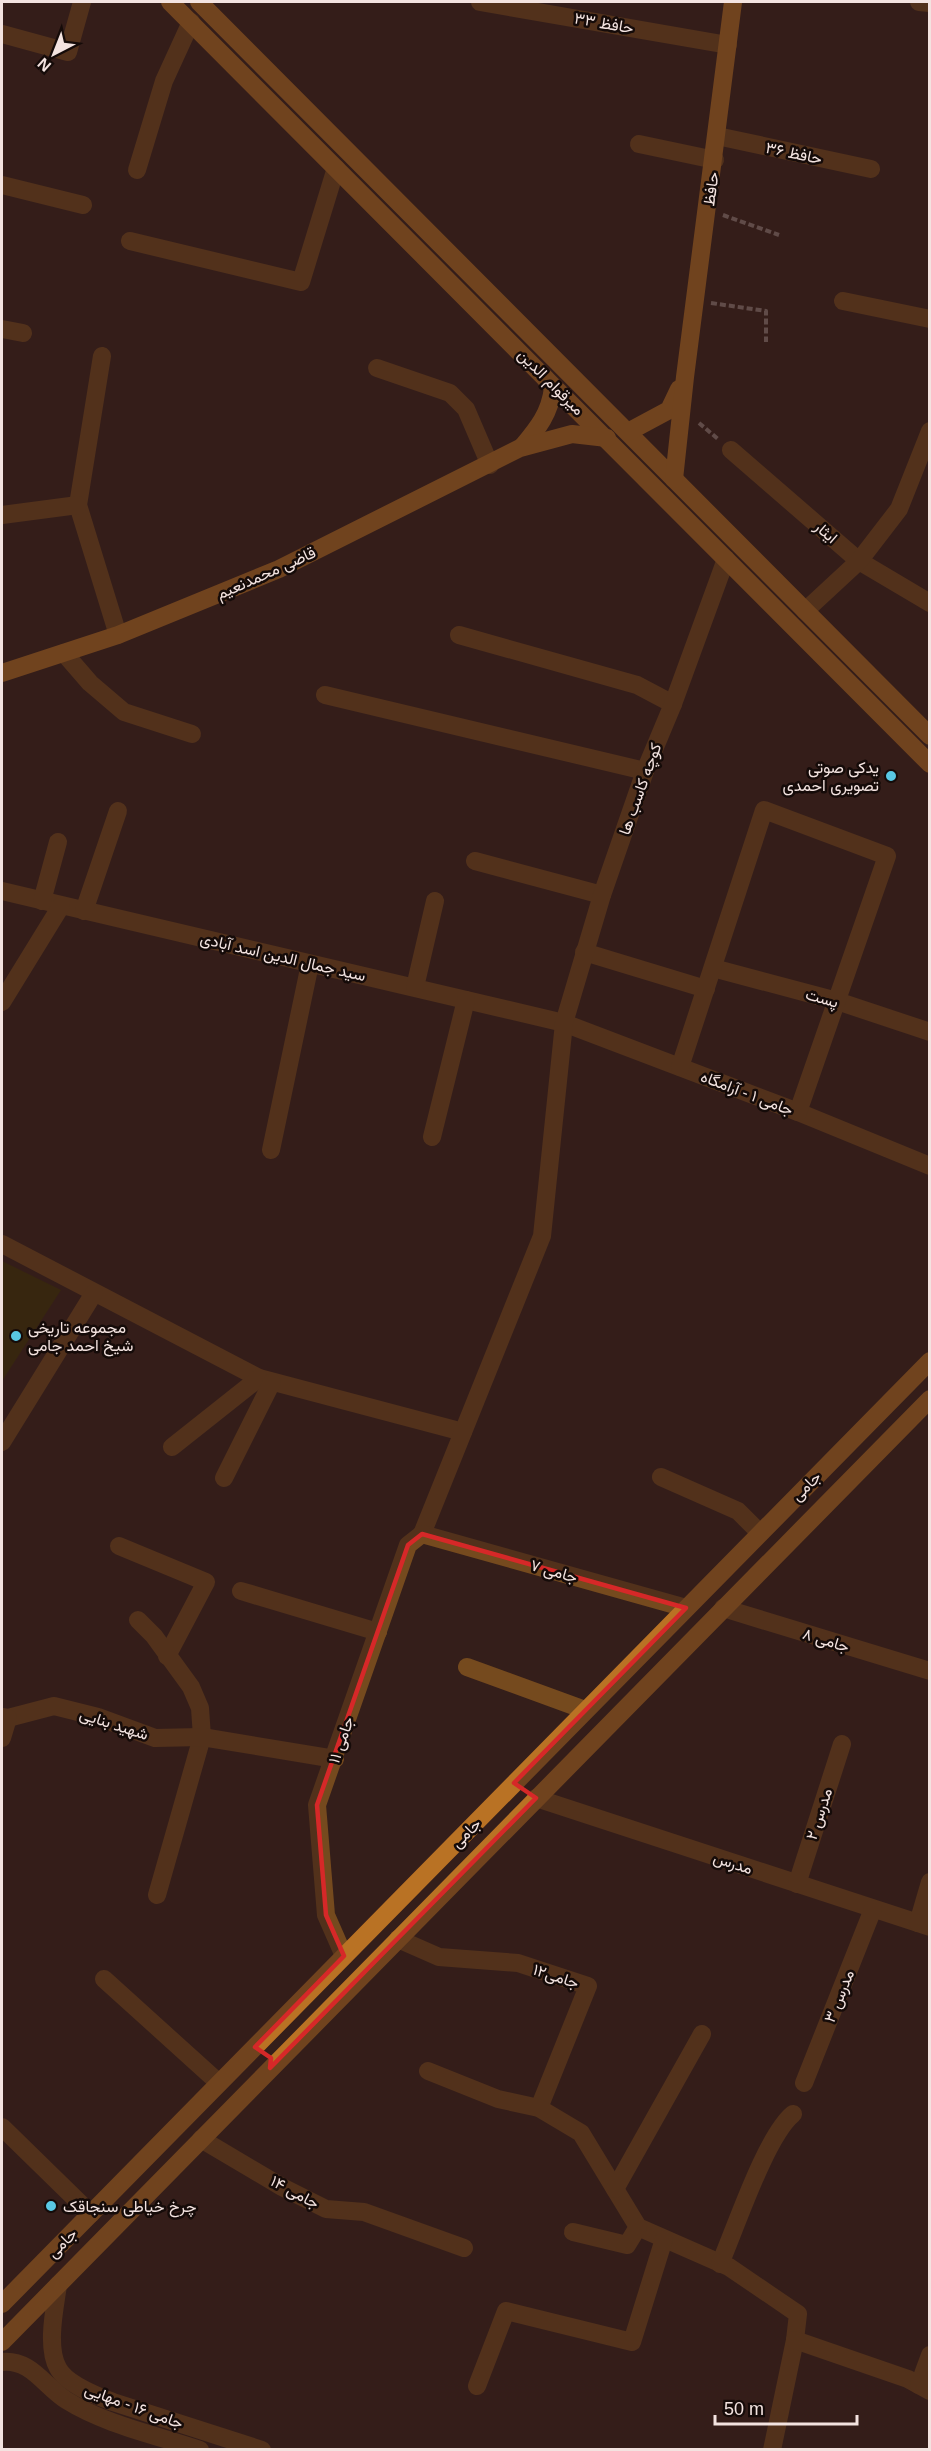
<svg xmlns="http://www.w3.org/2000/svg" width="931" height="2451" font-family="Helvetica,Vazirmatn,sans-serif">
<style>
.green{fill:#3a3103}
.lines{fill:none;stroke-linecap:round;stroke-linejoin:round}
.path{stroke:#968480;stroke-width:4;stroke-dasharray:6 3;stroke-linecap:butt}
.minor{stroke:#754a1e;stroke-width:18}
.major{stroke:#b97224;stroke-width:18}
.marked{fill:none;stroke:#d62828;stroke-width:4.5;stroke-linejoin:round}
.poi-dot{fill:#59c8e4;stroke:#150b09;stroke-width:2}
.labels{text-anchor:middle;dominant-baseline:central;stroke-width:5;stroke-linejoin:round;paint-order:stroke}
.street-label{font-size:16px;fill:#f3e3e0;stroke:#150b09}
.poi-label{font-size:16px;fill:#f3e3e0;stroke:#150b09;text-anchor:start}
</style>
<rect width="100%" height="100%" fill="#341e1a"/>
<!-- green -->
<path class="green" d="M2,1261L61,1290L2,1381Z"/>
<g class="lines">
<!-- path -->
<g class="path">
<path d="M723,215L779,235"/>
<path d="M711,303L766,311V342"/>
<path d="M699,423L718,439"/>
</g>
<!-- minor -->
<g class="minor">
<path d="M480,2L728,45"/>
<path d="M919,2L930,3"/>
<path d="M2,34L68,52L82,2"/>
<path d="M717,136L871,169"/>
<path d="M639,144L715,160"/>
<path d="M137,170L164,81L191,22"/>
<path d="M2,185L83,205"/>
<path d="M130,241L301,282L336,168"/>
<path d="M843,301L930,319"/>
<path d="M2,329L23,333"/>
<path d="M102,356L78,505L118,635"/>
<path d="M377,368L450,393L466,409L490,465"/>
<path d="M731,450L859,561L930,603"/>
<path d="M2,515L78,505"/>
<path d="M805,611L859,561L899,509L930,431"/>
<path d="M459,635L637,685L673,704"/>
<path d="M64,653L90,683L124,712L192,734"/>
<path d="M325,695L645,771"/>
<path d="M475,861L602,895"/>
<path d="M2,891L564,1023L798,1112L930,1166"/>
<path d="M42,901L58,842"/>
<path d="M84,911L118,811"/>
<path d="M584,952L706,989"/>
<path d="M713,968L837,1001L930,1032"/>
<path d="M415,987L435,901"/>
<path d="M2,1002L61,906"/>
<path d="M680,1067L764,810L887,856L798,1112"/>
<path d="M432,1137L466,1000"/>
<path d="M271,1150L310,964"/>
<path d="M2,1244L259,1378L463,1432"/>
<path d="M2,1442L94,1293"/>
<path d="M172,1447L259,1378"/>
<path d="M661,1477L738,1511L760,1533"/>
<path d="M224,1478L272,1382"/>
<path d="M422,1534L542,1236L564,1023L602,895L645,771L673,704L726,559"/>
<path d="M422,1534L686,1608"/>
<path d="M119,1546L206,1582L167,1656"/>
<path d="M241,1591L378,1632"/>
<path d="M723,1608L930,1671"/>
<path d="M138,1620L154,1636L191,1687L200,1708L202,1737L157,1895"/>
<path d="M467,1667L585,1710"/>
<path d="M2,1717L8,1718L54,1706L98,1717L155,1738L202,1737L335,1759"/>
<path d="M2,1738L8,1718"/>
<path d="M536,1798L930,1927"/>
<path d="M797,1884L842,1744"/>
<path d="M918,1923L930,1882"/>
<path d="M398,1939L439,1957L518,1963L588,1986L539,2108"/>
<path d="M344,1956L326,1915L317,1805L408,1545L422,1534"/>
<path d="M104,1979L219,2083"/>
<path d="M428,2071L498,2099L539,2108L581,2133L638,2227L729,2267L798,2314L795,2340L772,2450"/>
<path d="M804,2083L873,1909"/>
<path d="M2,2127L91,2214"/>
<path d="M201,2139L282,2187L326,2209L364,2212L464,2248"/>
<path d="M615,2189L702,2034"/>
<path d="M573,2232L627,2245L638,2227"/>
<path d="M720,2264C736,2227 766,2136 793,2114"/>
<path d="M58,2285C55,2307 46,2347 58,2368C66,2384 97,2396 113,2402L262,2450"/>
<path d="M795,2340L908,2379L930,2391"/>
<path d="M2,2362C31,2359 44,2386 66,2400C106,2425 156,2435 200,2450"/>
<path d="M919,2385L930,2355"/>
<path d="M477,2386L506,2311L632,2342L664,2239"/>
</g>
<!-- major -->
<g class="major">
<path d="M170,2L930,764"/>
<path d="M199,2L930,736"/>
<path d="M628,432L669,410L679,389"/>
<path d="M522,447C538,428 550,413 553,388L545,378"/>
<path d="M674,479L685,377L733,2"/>
<path d="M2,673L118,635L279,569L520,448L572,434L607,438"/>
<path d="M2,2304L930,1361"/>
<path d="M2,2342L930,1399"/>
</g>
</g>
<!-- marked area -->
<path d="M0 0H931V2451H0ZM422,1534L686,1608L514,1783L536,1798L270,2068L271,2058L255,2047L344,1956L326,1915L317,1805L408,1545Z" fill="#341e1a" fill-opacity=".55" fill-rule="evenodd"/>
<path class="marked" d="M422,1534L686,1608L514,1783L536,1798L270,2068L271,2058L255,2047L344,1956L326,1915L317,1805L408,1545Z"/>
<!-- markers -->
<g class="poi-dot">
<circle cx="891" cy="776" r="6"/>
<circle cx="16" cy="1336" r="6"/>
<circle cx="51" cy="2206" r="6"/>
</g>
<g class="labels">
<!-- street labels -->
<g class="street-label">
<text transform="translate(604 23) rotate(10)">حافظ ۳۳</text>
<text transform="translate(794 153) rotate(12)">حافظ ۳۶</text>
<text transform="translate(711 189) rotate(-82)">حافظ</text>
<text transform="translate(551 382) rotate(45)">میرقوام الدین</text>
<text transform="translate(826 532) rotate(41)">ایثار</text>
<text transform="translate(266 573) rotate(-24)">قاضی محمدنعیم</text>
<text transform="translate(640 789) rotate(-70)">کوچه کاسب ها</text>
<text transform="translate(283 957) rotate(13)">سید جمال الدین اسد آبادی</text>
<text transform="translate(822 998) rotate(16)">پست</text>
<text transform="translate(747 1093) rotate(21)">جامی ۱ - آرامگاه</text>
<text transform="translate(806 1486) rotate(-45)">جامی</text>
<text transform="translate(554 1571) rotate(16)">جامی ۷</text>
<text transform="translate(826 1640) rotate(17)">جامی ۸</text>
<text transform="translate(114 1724) rotate(18)">شهید بنایی</text>
<text transform="translate(341 1740) rotate(-71)">جامی ۱۱</text>
<text transform="translate(819 1814) rotate(-72)">مدرس ۲</text>
<text transform="translate(466 1833) rotate(-45)">جامی</text>
<text transform="translate(733 1863) rotate(18)">مدرس</text>
<text transform="translate(556 1976) rotate(18)">جامی۱۲</text>
<text transform="translate(839 1996) rotate(-68)">مدرس ۳</text>
<text transform="translate(295 2192) rotate(28)">جامی ۱۴</text>
<text transform="translate(62 2243) rotate(-45)">جامی</text>
<text transform="translate(134 2406) rotate(20)">جامی ۱۶ - مهایی</text>
</g>
<!-- poi labels -->
<g class="poi-label">
<text x="879" y="767" text-anchor="end">یدکی صوتی<tspan x="879" dy="18">تصویری احمدی</tspan></text>
<text x="28" y="1327">مجموعه تاریخی<tspan x="28" dy="18">شیخ احمد جامی</tspan></text>
<text x="63" y="2206">چرخ خیاطی سنجاقک</text>
</g>
</g>
<!-- border -->
<rect width="931" height="2451" fill="none" stroke="#f3e3e0" stroke-width="6"/>
<!-- north arrow -->
<g transform="translate(54 54) rotate(222)" stroke="#150b09" stroke-width="4.5" paint-order="stroke">
<path d="M0-4.5L10 22L0 15L-10 22Z" fill="#f3e3e0"/>
<text y="-9" font-size="16" font-weight="bold" text-anchor="middle" fill="#f3e3e0">N</text>
</g>
<!-- scale -->
<path d="M715 2415v9h142v-9" fill="none" stroke="#f3e3e0" stroke-width="3"/>
<text x="724" y="2415" font-size="18" fill="#f3e3e0" stroke="#150b09" stroke-width="4.5" paint-order="stroke">50 m</text>
</svg>
